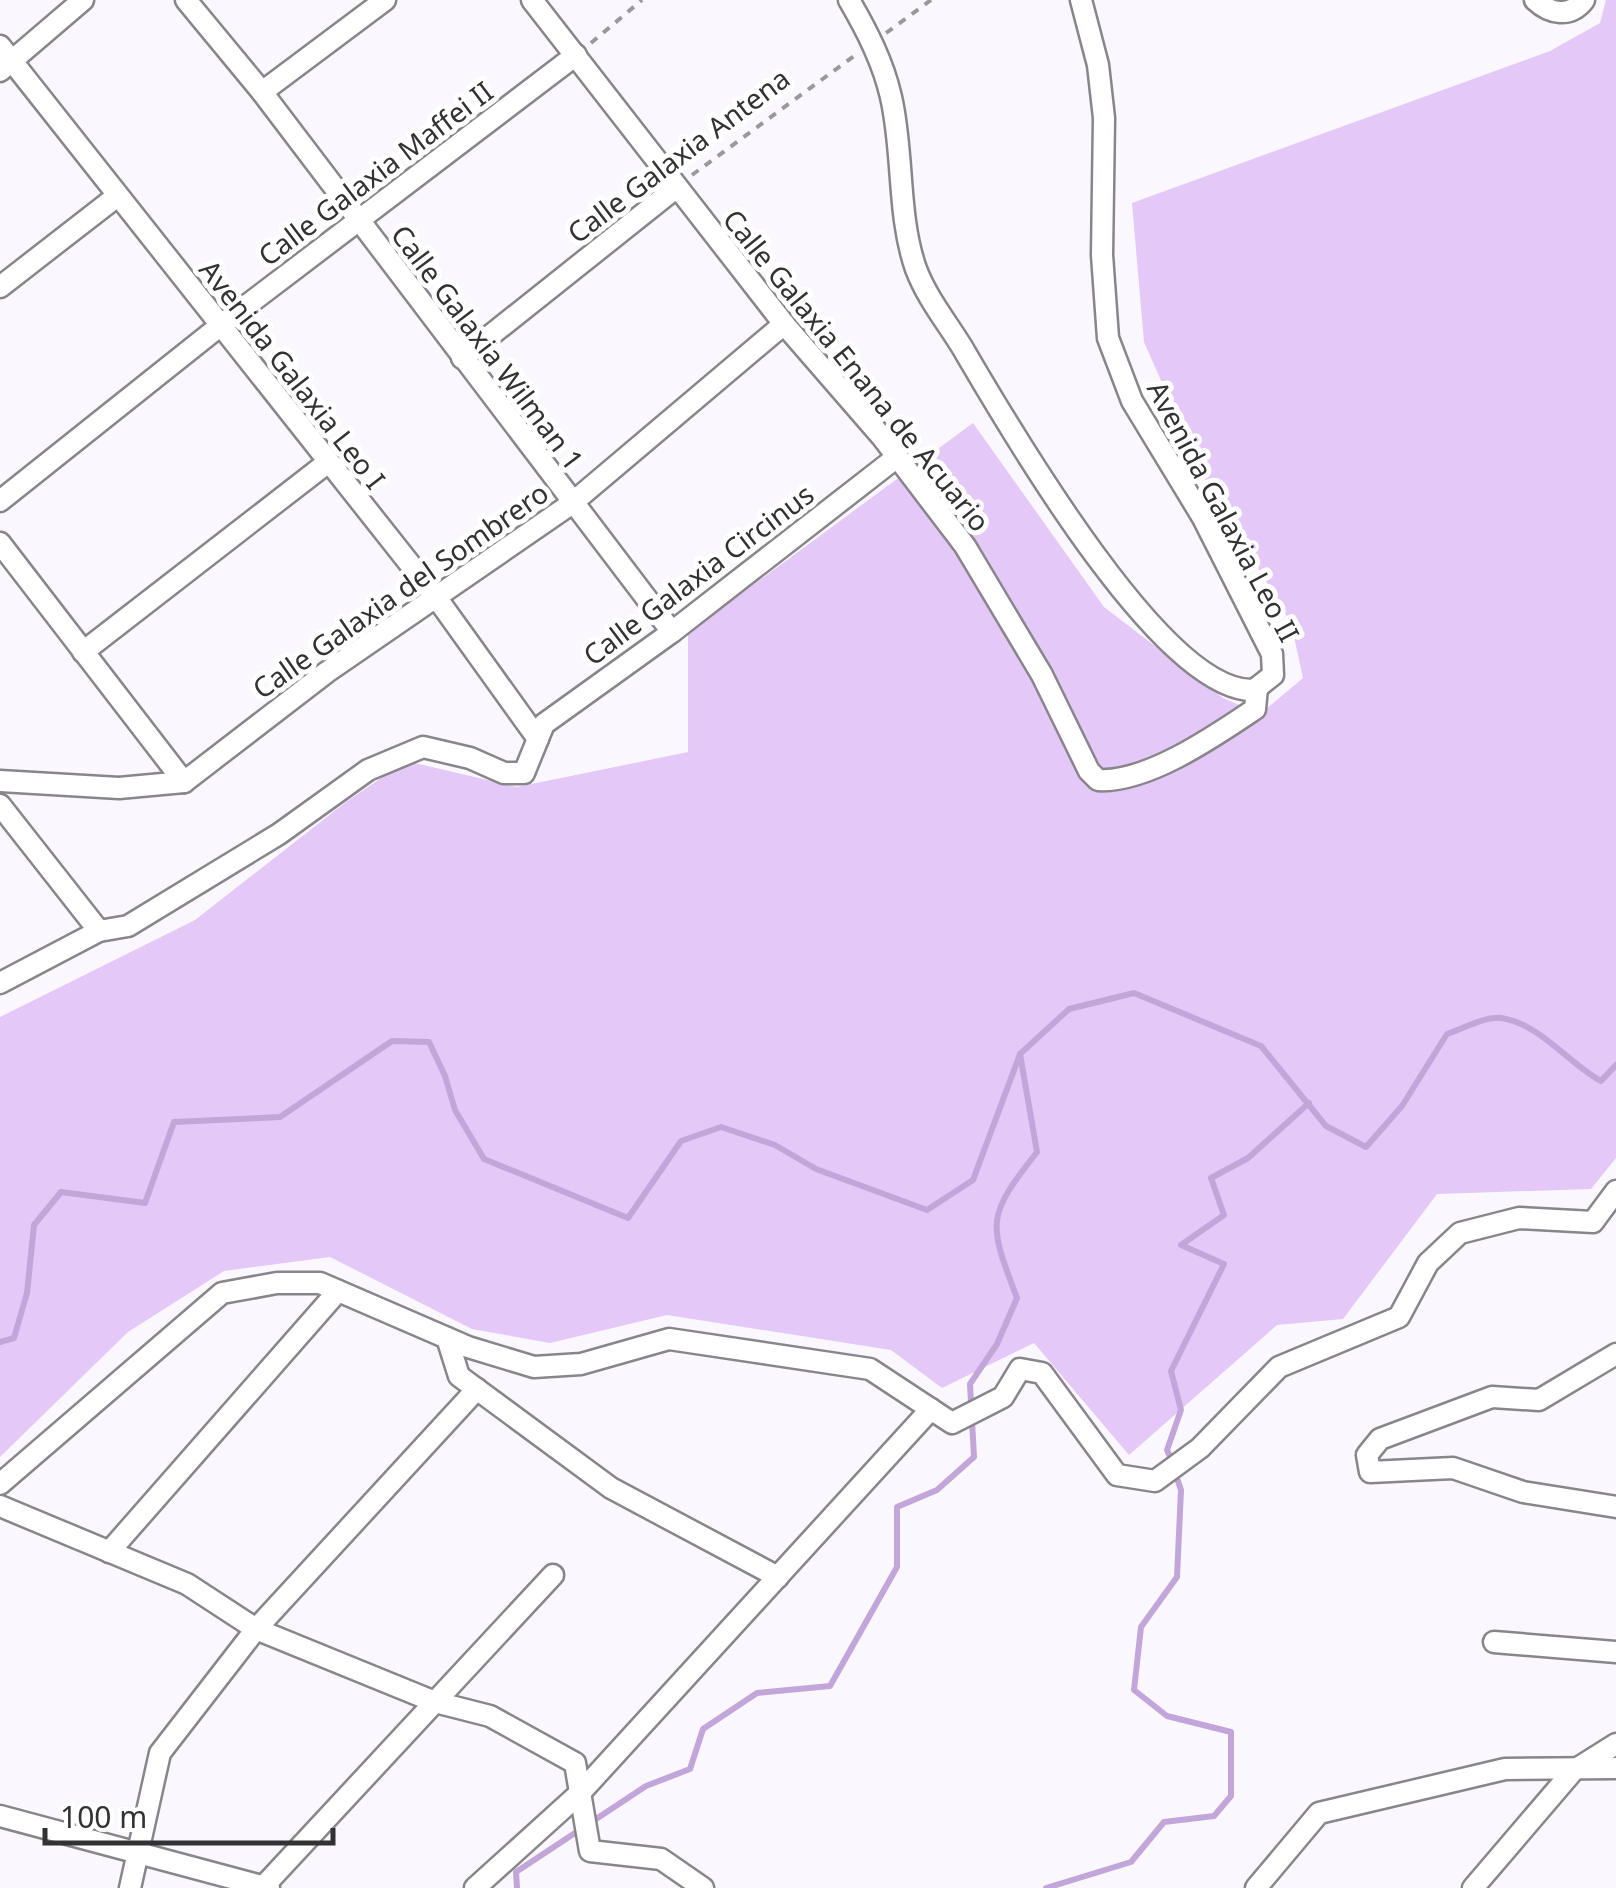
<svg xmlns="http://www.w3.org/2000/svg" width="1616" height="1888" font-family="'Noto Sans',sans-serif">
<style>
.green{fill:#e3c8f8}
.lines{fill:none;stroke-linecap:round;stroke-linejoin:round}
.stream{stroke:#c3a6d9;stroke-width:6}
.minor-casing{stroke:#88858b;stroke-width:25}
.path{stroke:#9a989c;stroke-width:4;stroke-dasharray:8 8;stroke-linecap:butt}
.minor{stroke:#fff;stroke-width:20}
.labels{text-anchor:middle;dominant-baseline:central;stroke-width:10;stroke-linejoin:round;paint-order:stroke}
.street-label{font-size:28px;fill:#323133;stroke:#fff}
</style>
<rect width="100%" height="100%" fill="#fbf7fe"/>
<!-- green -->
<path class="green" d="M1606,0H1616V1158L1591,1189L1437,1194L1343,1319L1277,1325L1129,1455L1034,1343L942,1388L891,1350L667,1315L550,1343L472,1329L330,1257L224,1271L128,1332L0,1457V1017L195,920L346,802L406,761L517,787L688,752V633L973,423L1104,607L1223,698L1260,714L1303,678L1291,623L1203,476L1144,342L1132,203L1550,51L1600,23Z"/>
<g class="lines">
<!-- stream -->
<g class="stream">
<path d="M0,1342L14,1338L27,1293L34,1225L61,1192L145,1203L174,1122L280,1117L392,1041L429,1042L445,1076L455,1110L484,1159L628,1218L681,1141L721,1127L775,1145L816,1169L927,1210L973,1180L1020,1054L1069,1009L1134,993L1261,1046L1326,1126L1366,1147L1402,1106L1447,1034C1462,1029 1486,1016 1501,1018C1539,1023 1568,1063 1601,1081L1616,1065"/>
<path d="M1170,1457L1167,1450L1181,1410L1171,1371L1224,1264L1181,1245L1224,1215L1211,1178L1248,1158L1309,1103"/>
<path d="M517,1888L516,1872L646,1786L690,1769L703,1729L757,1693L830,1686L897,1567V1507L937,1490L974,1457L970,1384L997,1344L1017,1298C988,1222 986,1217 1037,1152L1020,1054"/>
<path d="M1046,1888L1131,1862L1164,1822L1214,1816L1231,1796V1732L1167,1716L1134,1690L1141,1627L1177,1577L1181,1490L1177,1478"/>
</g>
<!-- minor casing -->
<g class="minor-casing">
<g id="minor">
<path d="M186,0L262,92L672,632"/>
<path d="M532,0L784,324L882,437L965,546L1042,675L1089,771L1098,780C1147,783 1215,736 1255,709L1257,688"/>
<path d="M849,0C867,31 883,62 891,97C904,153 897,215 916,269C927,298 946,321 962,347C1006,422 1162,694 1254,690L1273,675L1272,654L1203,518L1132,401L1108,338L1102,255L1104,118L1098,65L1081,0"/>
<path d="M1535,0C1550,14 1570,18 1584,0"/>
<path d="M0,46L436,597L538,739"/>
<path d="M0,71L83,0"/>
<path d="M262,92L385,0"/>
<path d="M0,287L116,197"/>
<path d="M462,358L677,187"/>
<path d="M0,501L221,325L576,55"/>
<path d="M0,543L184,782"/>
<path d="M83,652L327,463"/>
<path d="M0,781L119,788L184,782"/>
<path d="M184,782L327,672L571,504L784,324"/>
<path d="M0,805L99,931"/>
<path d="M0,983L99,931L128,926L279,834L368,770L423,747L470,758L504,773H524L544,724L672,632L897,457"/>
<path d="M447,1338L459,1376L611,1488L778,1577"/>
<path d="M1616,1354L1539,1400L1492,1397L1380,1439L1367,1455L1370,1472L1453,1468L1523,1492L1616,1507"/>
<path d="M0,1484L222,1293L277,1283H320L468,1347L534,1367L581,1364L669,1339L870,1369L952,1423L1003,1397L1020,1369L1042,1373L1117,1475L1155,1481L1200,1448L1279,1367L1399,1317L1428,1263L1460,1233L1519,1218L1593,1222L1616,1191"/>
<path d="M0,1506L187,1584L256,1629L435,1702L490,1716L575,1763L590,1851L661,1859L703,1888"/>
<path d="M109,1552L338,1291"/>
<path d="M1494,1642L1616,1652"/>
<path d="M0,1816L269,1888"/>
<path d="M263,1887L553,1575"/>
<path d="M130,1888L160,1753L256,1629L477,1389"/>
<path d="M475,1888L580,1793L931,1409"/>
<path d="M1256,1888L1319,1813L1505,1769L1616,1768"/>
<path d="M1473,1888L1573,1771L1616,1744"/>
</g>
</g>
<!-- path -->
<g class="path">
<path d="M886,33L931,0"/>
<path d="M591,43L642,0"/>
<path d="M692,175L858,53"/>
</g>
<!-- minor -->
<use href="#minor" class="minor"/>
</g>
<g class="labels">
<!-- street labels -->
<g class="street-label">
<text transform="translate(678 155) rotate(-37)">Calle Galaxia Antena</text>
<text transform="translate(375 173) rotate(-37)">Calle Galaxia Maffei II</text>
<text transform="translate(488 347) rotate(53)">Calle Galaxia Wilman 1</text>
<text transform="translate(857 370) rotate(51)">Calle Galaxia Enana de Acuario</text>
<text transform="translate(293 374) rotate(52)">Avenida Galaxia Leo I</text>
<text transform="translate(1224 511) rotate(62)">Avenida Galaxia Leo II</text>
<text transform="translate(698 574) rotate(-37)">Calle Galaxia Circinus</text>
<text transform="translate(400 590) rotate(-35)">Calle Galaxia del Sombrero</text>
</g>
</g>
<!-- scale -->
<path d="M45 1828v15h288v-15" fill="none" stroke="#323133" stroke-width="5"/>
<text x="60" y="1828" font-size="30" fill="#323133" stroke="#ffffff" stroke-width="8" paint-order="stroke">100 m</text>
</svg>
